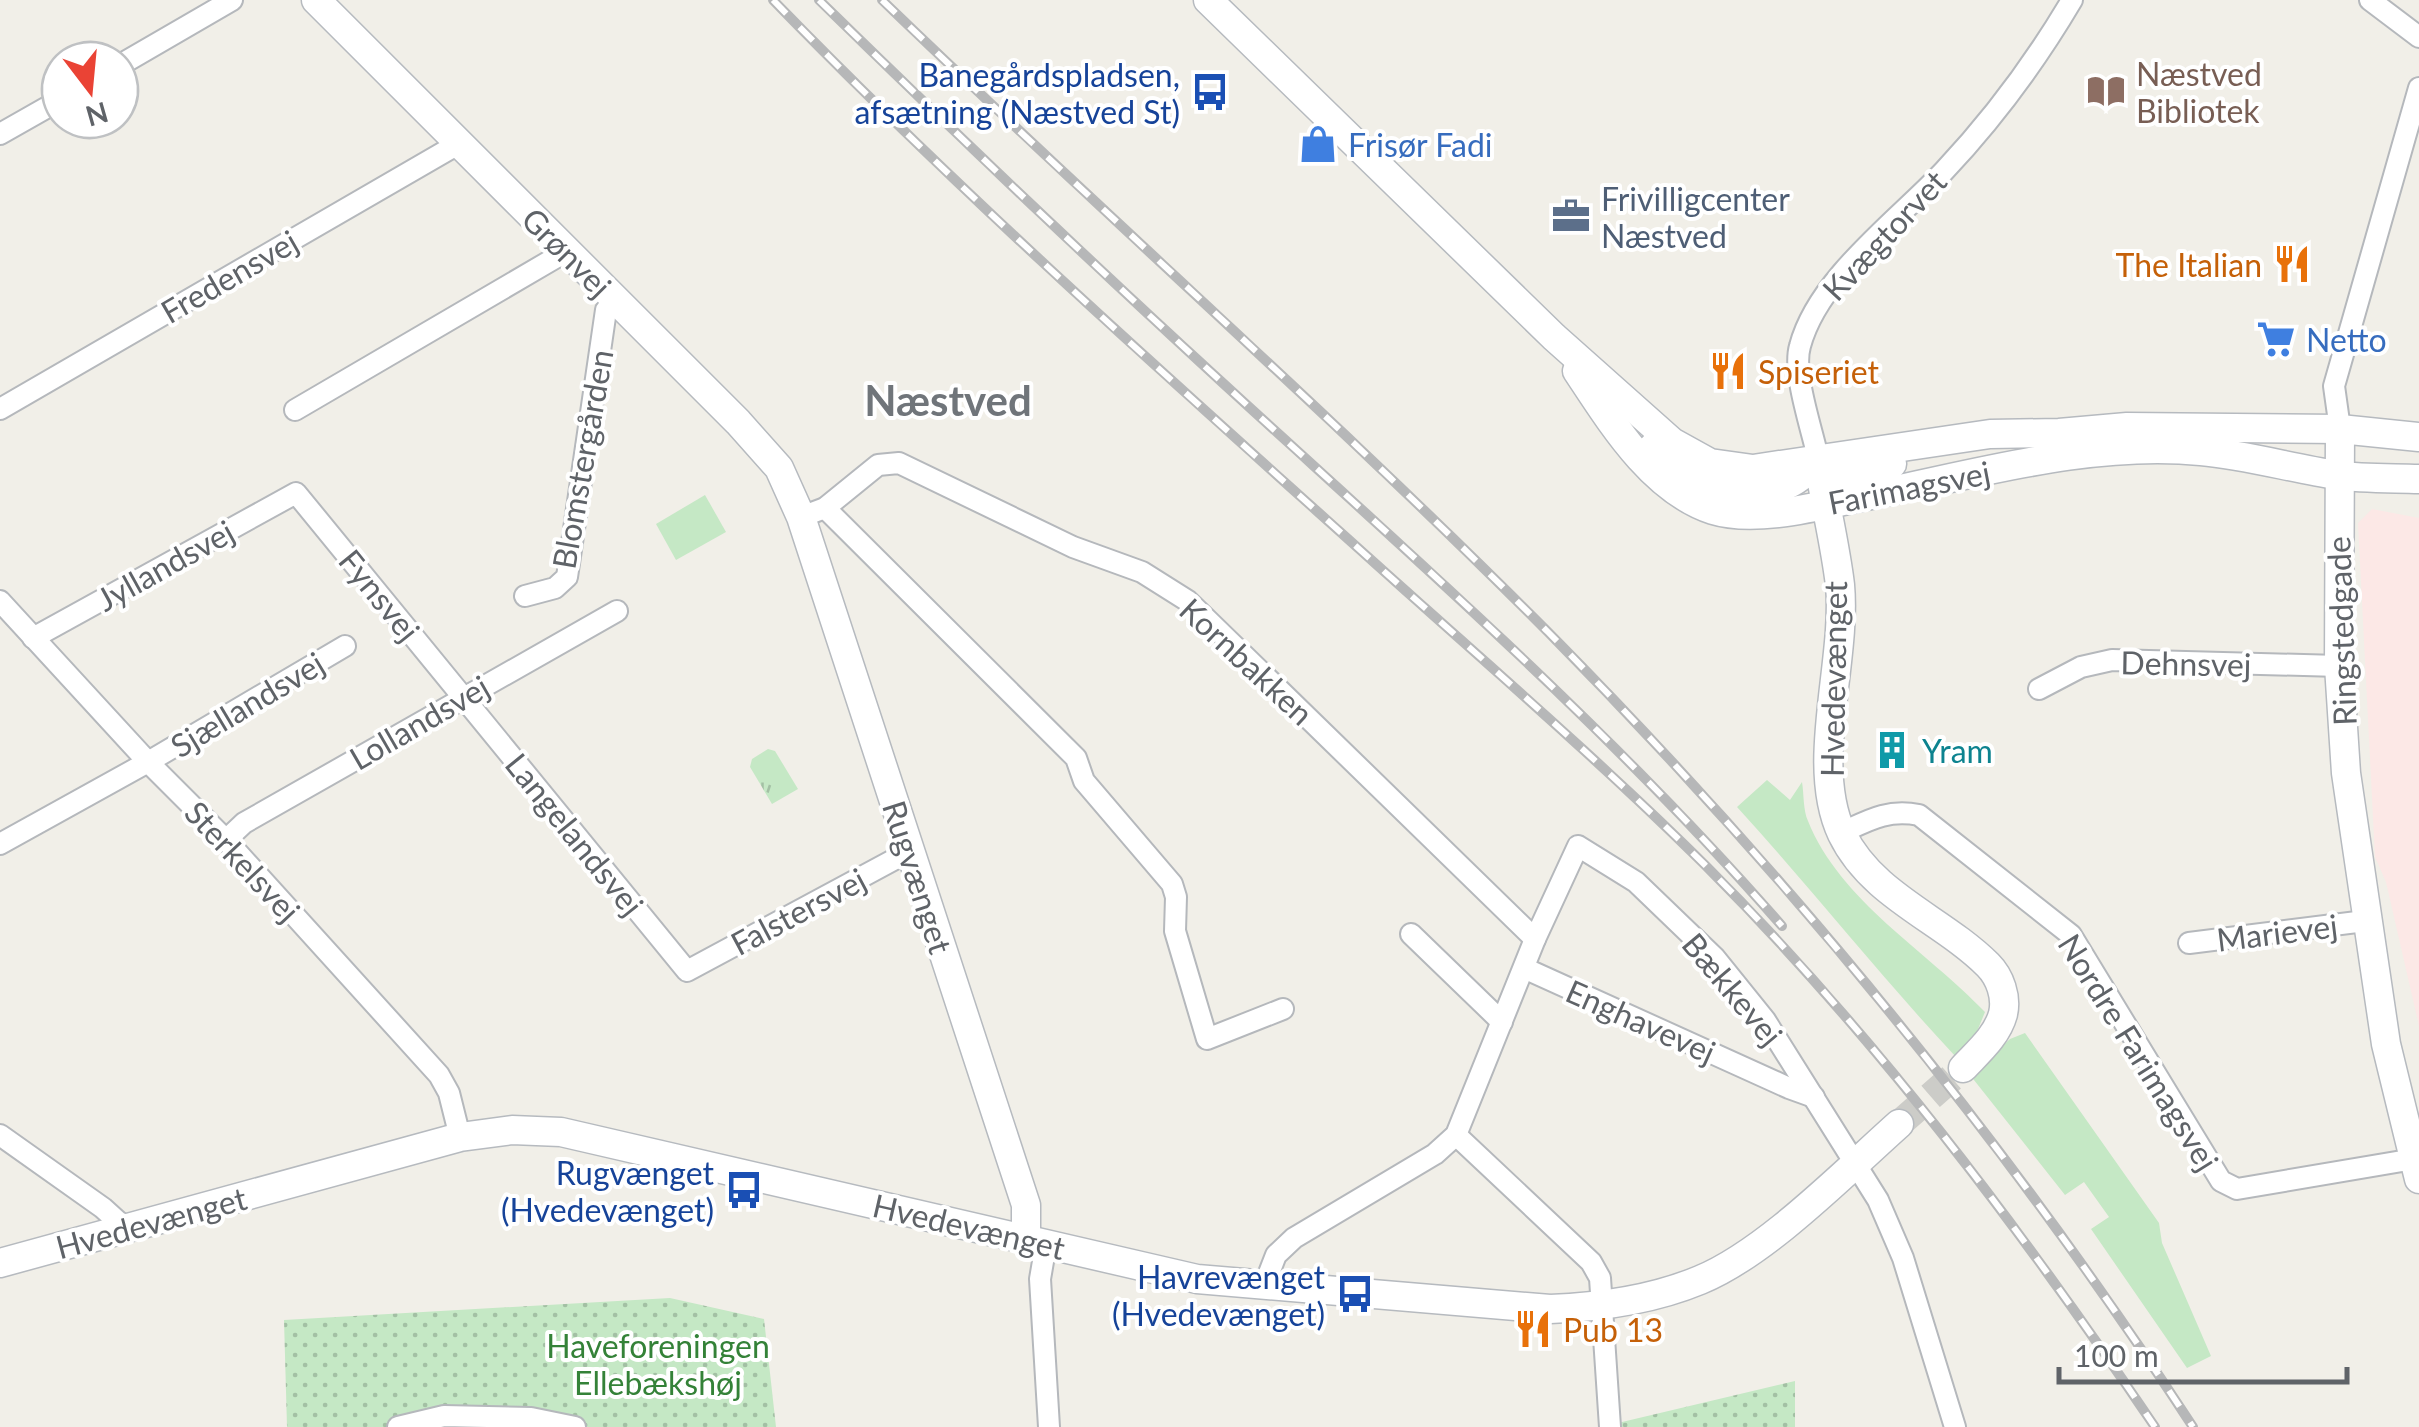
<svg xmlns="http://www.w3.org/2000/svg" width="2419" height="1427" font-family="Lato,sans-serif">
<style>
.medical{fill:#fce8e6}
.grass{fill:#c5e8c5}
.park{fill:url(#park-tufts)}
.garden{fill:url(#garden-dots)}
.lines{fill:none;stroke-linecap:round;stroke-linejoin:round}
.secondary-tunnel{stroke:#ccccc8;stroke-width:28;stroke-dasharray:28 14;stroke-linecap:butt}
.street-casing{stroke:#b5b8bc;stroke-width:24}
.secondary-casing{stroke:#b6babf;stroke-width:31}
.street{stroke:#fff;stroke-width:20}
.secondary{stroke:#fff;stroke-width:28}
.rail-casing{stroke:#b6b7b8;stroke-width:10}
.rail{stroke:#fff;stroke-width:6;stroke-dasharray:19;stroke-linecap:butt}
.labels{text-anchor:middle;dominant-baseline:central;stroke-width:8;stroke-linejoin:round;paint-order:stroke}
.education-label{font-size:32px;fill:#785e54;stroke:#fff;text-anchor:start}
.transit-label{font-size:32px;fill:#164399;stroke:#fff;text-anchor:end}
.shop-label{font-size:32px;fill:#366cbe;stroke:#fff;text-anchor:start}
.service-label{font-size:32px;fill:#4e5e75;stroke:#fff;text-anchor:start}
.street-label{font-size:32px;fill:#5f6368;stroke:#fff}
.food-label{font-size:32px;fill:#c56008;stroke:#fff;text-anchor:start}
.culture-label{font-size:32px;fill:#0d838f;stroke:#fff;text-anchor:start}
.park-label{font-size:32px;fill:#348238;stroke:#fff}
.district-label{font-size:42px;font-weight:bold;fill:#70757a;stroke:#fff}
</style>
<defs>
<pattern id="park-tufts" width="24" height="20" patternUnits="userSpaceOnUse" patternTransform="scale(2.5)"><rect width="24" height="20" fill="#c5e8c5"/><path d="M3 7l-1-3M5 7V3M7 7l1-3M15 17l-1-3M17 17v-4M19 17l1-3" fill="none" stroke="#a3c0a4"/></pattern>
<pattern id="garden-dots" width="8" height="8" patternUnits="userSpaceOnUse" patternTransform="scale(2.5)"><rect width="8" height="8" fill="#c5e8c5"/><path d="M2 2h.1M6 6h.1" fill="none" stroke="#a3c0a4" stroke-width="1.8" stroke-linecap="round"/></pattern>
</defs>
<rect width="100%" height="100%" fill="#f1efe8"/>
<!-- medical -->
<path class="medical" d="M2372,509L2419,518V1026L2386,882L2375,857L2358,523Z"/>
<!-- grass -->
<g class="grass">
<path d="M705,495L726,532L676,560L656,524Z"/>
<path d="M1767,780L1790,800L1802,782C1804,794 1803,810 1808,821C1840,901 1927,951 1985,1012L1976,1034L1956,1057C1880,976 1812,889 1737,807Z"/>
<path d="M2025,1033L2159,1223L2162,1243L2211,1356L2187,1368L2091,1229L2109,1217L2084,1182L2065,1195L1970,1075L2010,1039Z"/>
</g>
<!-- park -->
<path class="park" d="M768,749L775,751L798,789L772,804L750,767L752,759Z"/>
<!-- garden -->
<g class="garden">
<path d="M670,1298L764,1319L776,1427H287L284,1320Z"/>
<path d="M1795,1381V1427H1601Z"/>
</g>
<g class="lines">
<!-- secondary-tunnel -->
<path class="secondary-tunnel" d="M1899,1124L1963,1068"/>
<!-- street casing -->
<g class="street-casing">
<g id="street">
<path d="M2370,0L2419,37"/>
<path d="M120,65L232,0"/>
<path d="M0,134L60,100"/>
<path d="M0,409L458,144"/>
<path d="M295,410L567,251"/>
<path d="M2340,429L2334,386L2419,88"/>
<path d="M1818,458C1812,429 1792,373 1800,346C1818,278 1898,220 1944,171C1993,119 2036,61 2072,0"/>
<path d="M825,508L1076,758L1084,781L1172,884L1176,897L1175,931L1207,1039L1283,1009"/>
<path d="M801,517L825,508L878,465L899,463L1073,547L1142,572L1188,601L1535,939"/>
<path d="M525,596L555,588L567,577L606,310L616,300"/>
<path d="M0,601L148,762L226,840L439,1075L449,1093L460,1137"/>
<path d="M33,638L296,493L687,971L910,851"/>
<path d="M2039,689L2081,667L2112,660L2339,666"/>
<path d="M1841,833C1869,820 1887,809 1919,815L2071,935L2221,1181L2237,1189L2414,1159"/>
<path d="M226,840L244,823L617,611"/>
<path d="M0,844L148,762L345,646"/>
<path d="M1411,934L1502,1022"/>
<path d="M2189,943L2365,921"/>
<path d="M1524,968L1789,1088L1814,1097"/>
<path d="M0,1135L103,1208L125,1228"/>
<path d="M1456,1135L1591,1262L1600,1278L1610,1427"/>
<path d="M1046,1244L1040,1279L1049,1427"/>
<path d="M1264,1286L1276,1255L1294,1238L1435,1154L1456,1135L1535,939L1578,846L1636,882L1715,958L1765,1020L1878,1200L1903,1258L1955,1427"/>
<path d="M398,1427L444,1416L531,1418L575,1427"/>
</g>
</g>
<!-- secondary casing -->
<g class="secondary-casing">
<g id="secondary">
<path d="M316,0L738,422L779,468L801,517L1026,1205V1239"/>
<path d="M1208,0L1554,337L1672,442L1710,463L1753,469L1990,434L2059,433L2127,427L2340,429L2419,437"/>
<path d="M1577,371C1611,422 1652,490 1713,510C1758,524 1826,504 1871,495C1977,474 2092,440 2201,451C2246,455 2291,468 2336,475C2363,479 2392,478 2419,479"/>
<path d="M2340,429L2339,666L2346,773L2386,1044L2419,1179"/>
<path d="M1653,447C1700,484 1774,520 1818,458"/>
<path d="M1818,458C1824,500 1835,543 1840,585C1847,662 1809,764 1842,834C1872,896 1942,919 1988,965C2000,977 2007,997 2003,1014C1997,1036 1978,1052 1963,1068"/>
<path d="M1825,504C1839,475 1862,468 1892,464"/>
<path d="M0,1263L460,1137L512,1130L561,1132L1197,1279L1550,1309C1602,1307 1652,1300 1700,1280C1766,1253 1845,1172 1899,1124"/>
</g>
</g>
<!-- street -->
<use href="#street" class="street"/>
<!-- secondary -->
<use href="#secondary" class="secondary"/>
<!-- rail casing -->
<g class="rail-casing">
<g id="rail">
<path d="M773,0C969,202 1179,387 1387,574C1494,670 1603,764 1705,865C1874,1034 2021,1229 2155,1427"/>
<path d="M819,0C949,127 1080,252 1213,374C1408,553 1608,726 1782,926"/>
<path d="M882,0C1102,213 1332,415 1548,632C1787,874 2007,1142 2193,1427"/>
</g>
</g>
<!-- rail -->
<use href="#rail" class="rail"/>
</g>
<!-- icons -->
<defs>
<g id="library-bare" transform="scale(3)"><path d="M-6-4Q-3-5.5-.7-3.5V5Q-3 3-6 4ZM6-4Q3-5.5 .7-3.5V5Q3 3 6 4Z" fill="#8d6e63" stroke="#fff" stroke-width="2.5" paint-order="stroke"/></g>
<g id="bus-bare" transform="scale(3)"><path d="M-5-6H5V4H4V6H2V4H-2V6H-4V4H-5ZM-3.5-4V0h7V-4ZM-3.5 1.2v1.5H-2V1.2ZM2 1.2v1.5H3.5V1.2Z" fill="#1a4fb4" stroke="#fff" stroke-width="2.5" paint-order="stroke"/></g>
<g id="shop-bare" transform="scale(3)"><path d="M-5-2.5h2.3a2.7 3.5 0 0 1 5.4 0H5L5.5 6h-11ZM-1.5-2.5h3a1.5 2.3 0 0 0-3 0Z" fill="#3f7fe0" stroke="#fff" stroke-width="2.5" paint-order="stroke"/></g>
<g id="office-bare" transform="scale(3)"><path d="M-6-3h4V-5.5h4V-3h4V5H-6ZM-1-4.5V-3h2v-1.5ZM-6 0V1H6V0Z" fill="#5c6f8a" stroke="#fff" stroke-width="2.5" paint-order="stroke"/></g>
<g id="restaurant-bare" transform="scale(3)"><path d="M-5-6h1v4h1v-4h1v4h1v-4h1v5L-1.5 .5V6h-2V.5L-5-1ZM5-6V6H3V1.5H1.5Q1.5-4 5-6Z" fill="#e8710a" stroke="#fff" stroke-width="2.5" paint-order="stroke"/></g>
<g id="supermarket-bare" transform="scale(3)"><path d="M-6-5.5h2.5l.6 2H6L4.5 2H-2.5L-4.4-4H-6ZM-1.5 3.2a1.3 1.3 0 1 0 .1 0ZM3 3.2a1.3 1.3 0 1 0 .1 0Z" fill="#3f7fe0" stroke="#fff" stroke-width="2.5" paint-order="stroke"/></g>
<g id="building-bare" transform="scale(3)"><path d="M-4-6H4V6H1V3H-1V6H-4ZM-2.5-4.3h1.7v1.8h-1.7ZM.8-4.3h1.7v1.8H.8ZM-2.5-1h1.7V.8h-1.7ZM.8-1h1.7V.8H.8Z" fill="#0f9aa8" stroke="#fff" stroke-width="2.5" paint-order="stroke"/></g>
</defs>
<g fill-rule="evenodd">
<use href="#library-bare" x="2106" y="91"/>
<use href="#bus-bare" x="1210" y="92"/>
<use href="#shop-bare" x="1318" y="144"/>
<use href="#office-bare" x="1571" y="216"/>
<use href="#restaurant-bare" x="2292" y="264"/>
<use href="#supermarket-bare" x="2276" y="339"/>
<use href="#restaurant-bare" x="1728" y="371"/>
<use href="#building-bare" x="1892" y="750"/>
<use href="#bus-bare" x="744" y="1190"/>
<use href="#bus-bare" x="1355" y="1294"/>
<use href="#restaurant-bare" x="1533" y="1329"/>
</g>
<g class="labels">
<!-- education labels -->
<g class="education-label">
<text x="2136" y="73">Næstved<tspan x="2136" dy="37">Bibliotek</tspan></text>
</g>
<!-- transit labels -->
<g class="transit-label">
<text x="1180" y="74">Banegårdspladsen,<tspan x="1180" dy="37">afsætning (Næstved St)</tspan></text>
<text x="714" y="1172">Rugvænget<tspan x="714" dy="37">(Hvedevænget)</tspan></text>
<text x="1325" y="1276">Havrevænget<tspan x="1325" dy="37">(Hvedevænget)</tspan></text>
</g>
<!-- shop labels -->
<g class="shop-label">
<text x="1348" y="144">Frisør Fadi</text>
<text x="2306" y="339">Netto</text>
</g>
<!-- service labels -->
<g class="service-label">
<text x="1601" y="198">Frivilligcenter<tspan x="1601" dy="37">Næstved</tspan></text>
</g>
<!-- street labels -->
<g class="street-label">
<text transform="translate(1884 235) rotate(-47)">Kvægtorvet</text>
<text transform="translate(567 252) rotate(45)">Grønvej</text>
<text transform="translate(229 276) rotate(-30)">Fredensvej</text>
<text transform="translate(582 459) rotate(-80)">Blomstergården</text>
<text transform="translate(1909 487) rotate(-11)">Farimagsvej</text>
<text transform="translate(165 565) rotate(-29)">Jyllandsvej</text>
<text transform="translate(380 595) rotate(51)">Fynsvej</text>
<text transform="translate(2341 631) rotate(-92)">Ringstedgade</text>
<text transform="translate(1247 661) rotate(43)">Kornbakken</text>
<text transform="translate(2186 663) rotate(1)">Dehnsvej</text>
<text transform="translate(1833 679) rotate(-89)">Hvedevænget</text>
<text transform="translate(247 704) rotate(-31)">Sjællandsvej</text>
<text transform="translate(419 722) rotate(-30)">Lollandsvej</text>
<text transform="translate(575 834) rotate(51)">Langelandsvej</text>
<text transform="translate(243 861) rotate(47)">Sterkelsvej</text>
<text transform="translate(918 877) rotate(72)">Rugvænget</text>
<text transform="translate(798 911) rotate(-28)">Falstersvej</text>
<text transform="translate(2277 932) rotate(-7)">Marievej</text>
<text transform="translate(1733 989) rotate(50)">Bækkevej</text>
<text transform="translate(1641 1021) rotate(24)">Enghavevej</text>
<text transform="translate(2139 1052) rotate(58)">Nordre Farimagsvej</text>
<text transform="translate(151 1222) rotate(-15)">Hvedevænget</text>
<text transform="translate(969 1226) rotate(13)">Hvedevænget</text>
</g>
<!-- food labels -->
<g class="food-label">
<text x="2262" y="264" text-anchor="end">The Italian</text>
<text x="1758" y="371">Spiseriet</text>
<text x="1563" y="1329">Pub 13</text>
</g>
<!-- culture labels -->
<g class="culture-label">
<text x="1922" y="750">Yram</text>
</g>
<!-- park labels -->
<g class="park-label">
<text x="658" y="1345">Haveforeningen<tspan x="658" dy="37">Ellebækshøj</tspan></text>
</g>
<!-- district labels -->
<g class="district-label">
<text x="948" y="400">Næstved</text>
</g>
</g>
<!-- north arrow -->
<g transform="translate(90 90) rotate(164)"><circle r="48" fill="#ffffff" stroke="#bfc1c3" stroke-width="2.5"/>
<path d="M0-8L18 38L0 25L-18 38Z" fill="#ea4335"/>
<text y="-15" font-size="28" font-weight="bold" text-anchor="middle" fill="#5f6368">N</text>
</g>
<!-- scale -->
<path d="M2059 1367v15h288v-15" fill="none" stroke="#5f6368" stroke-width="5"/>
<text x="2074" y="1367" font-size="30" fill="#5f6368" stroke="#ffffff" stroke-width="8" paint-order="stroke">100 m</text>
</svg>
